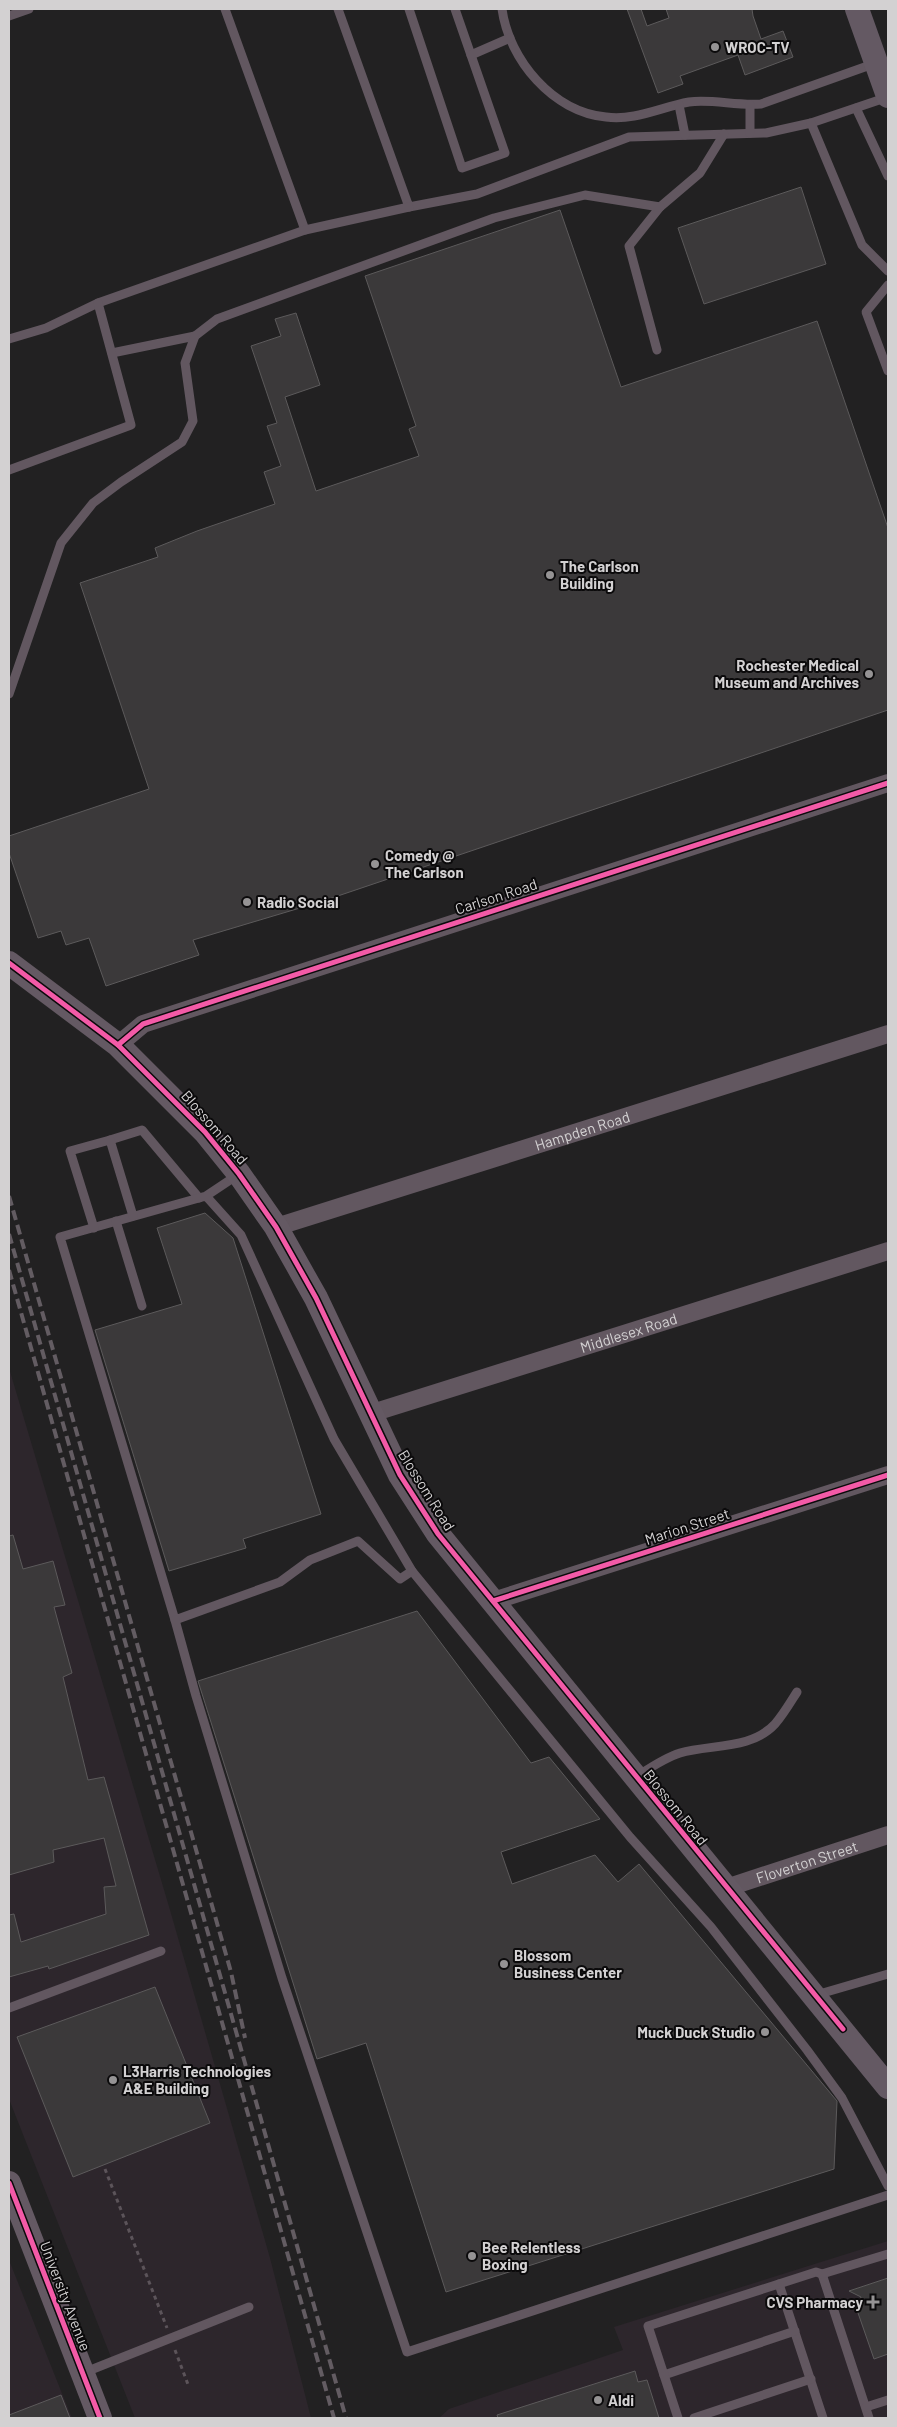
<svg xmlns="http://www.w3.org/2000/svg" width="897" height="2427" font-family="Barlow,sans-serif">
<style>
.built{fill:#2d262c}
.building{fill:#3b393a;stroke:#5c5a5b}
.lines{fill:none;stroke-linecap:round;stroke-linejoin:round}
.path{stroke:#5c545a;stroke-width:3;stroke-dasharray:4 4;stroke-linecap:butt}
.lane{stroke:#625760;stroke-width:9}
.street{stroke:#625760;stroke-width:18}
.secondary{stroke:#645963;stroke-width:24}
.rail{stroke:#635c62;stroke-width:4;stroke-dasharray:10 5;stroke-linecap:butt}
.cycleway-casing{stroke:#0b0a0b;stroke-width:8}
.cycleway{stroke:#f35aa7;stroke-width:5}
.poi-dot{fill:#959394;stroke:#0b0a0b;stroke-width:2}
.labels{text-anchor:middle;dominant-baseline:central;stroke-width:4;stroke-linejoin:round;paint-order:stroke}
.poi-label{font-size:15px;font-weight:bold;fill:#d3d1d2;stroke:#0b0a0b;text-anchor:start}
.street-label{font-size:15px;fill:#d3d1d2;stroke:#0b0a0b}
</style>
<rect width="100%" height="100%" fill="#222122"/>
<!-- built -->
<g class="built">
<path d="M9,1368L170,1910L270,2258L311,2418H135L9,2099Z"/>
<path d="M888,2241V2418H439L449,2409L623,2350L614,2327Z"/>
<path d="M9,2260L61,2391L72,2418H9Z"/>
</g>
<!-- building -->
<g class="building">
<path d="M627,9H641L647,26L669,18L666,9H752L753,16L761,39L783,31L793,57L745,75L738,55L680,76L683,84L658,93Z"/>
<path d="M801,187L826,264L704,304L678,228Z"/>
<path d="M560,210L621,387L817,321L888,528V710L320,902L193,940L199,955L106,986L89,938L66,945L61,931L38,938L9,853V836L149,789L80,583L158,557L155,548L197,531L275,504L264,472L281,466L267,426L277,423L251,346L281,336L275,319L296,313L320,385L285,397L316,491L419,456L409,429L416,426L365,276Z"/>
<path d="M205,1213L233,1238L321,1514L243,1539L246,1548L169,1571L95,1330L182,1304L157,1228Z"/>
<path d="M13,1535L23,1569L53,1561L65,1605L54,1607L72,1673L63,1677L88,1780L104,1777L149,1935L49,1969L48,1966L9,1977V1915L14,1914L21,1942L106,1914L104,1887L116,1886L104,1838L53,1850L54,1862L9,1875V1536Z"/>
<path d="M417,1611L531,1763L549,1757L600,1819L501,1852L512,1884L595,1855L618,1882L639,1864L837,2101L834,2169L446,2292L366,2043L317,2059L198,1681Z"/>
<path d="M155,1987L210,2123L73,2177L17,2037Z"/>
<path d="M888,2278V2354L874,2359L857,2310L861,2297L849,2291Z"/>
<path d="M635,2371L638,2382L647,2380L659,2418H498L497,2415Z"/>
<path d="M61,2395L70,2418H9V2415Z"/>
</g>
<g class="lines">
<!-- path -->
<g class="path">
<path d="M105,2169L167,2328"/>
<path d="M175,2350L189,2387"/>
</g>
<!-- lane -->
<g class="lane">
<path d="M225,9L305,230"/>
<path d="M338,9L409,207L477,194L629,137L766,133L811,123L888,97"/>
<path d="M409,9L462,168L505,153L455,9"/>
<path d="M502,9C509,60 553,112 606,117C635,121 661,107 689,102C712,99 737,106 761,104L876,63"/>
<path d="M9,16L29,9"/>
<path d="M471,55L510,38"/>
<path d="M679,105L685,135"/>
<path d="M750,105V133"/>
<path d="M856,108L888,176"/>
<path d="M811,123L862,245L888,271"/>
<path d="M888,285L866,312L888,371"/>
<path d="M9,339L46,328L98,303L305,230L409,207"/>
<path d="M657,350L629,246L660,207L700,173L724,134"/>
<path d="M112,353L195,336"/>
<path d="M9,470L131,425L98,303"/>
<path d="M9,694L61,543L93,503L121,482L182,442L193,421L185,363L195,336L217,319L494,218L585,195L660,207"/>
<path d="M110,1140L142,1130L199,1198"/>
<path d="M206,1196L241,1235L334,1439L412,1571L400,1579L358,1541L310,1560L280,1582L175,1620L60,1237L206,1196L239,1174"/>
<path d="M116,1221L142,1306"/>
<path d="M94,1228L70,1151L110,1140L133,1216"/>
<path d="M412,1571L630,1837L711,1927L807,2050L842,2098L888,2186"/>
<path d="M175,1620L196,1696L282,1978L407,2352L888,2195"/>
<path d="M636,1777C650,1768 664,1758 680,1753C711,1744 751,1750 775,1724C783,1715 790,1703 797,1692"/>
<path d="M816,1995L888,1974"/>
<path d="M9,2008L161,1951"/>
<path d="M822,2274L869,2418"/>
<path d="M779,2284L823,2418"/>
<path d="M83,2373L249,2307"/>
<path d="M664,2375L795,2331"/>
<path d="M866,2407L888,2400"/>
<path d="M678,2418L648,2326L816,2272L822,2274L888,2254"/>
<path d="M694,2418L811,2379"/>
</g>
<!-- street -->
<g class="street">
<path d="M118,1045L143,1024L888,783"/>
<path id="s1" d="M276,1227L888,1034"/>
<path id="s2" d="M369,1414L888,1251"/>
<path d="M493,1601L888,1475"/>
<path id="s3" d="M726,1888L888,1835"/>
</g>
<!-- secondary -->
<g class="secondary">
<path d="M857,9L888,96"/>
<path d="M9,963L118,1045L205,1132L239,1174L276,1227L316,1298L400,1475L438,1534L888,2087"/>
<path d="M9,2183L100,2418"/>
</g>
<!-- rail -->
<g class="rail">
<path d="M9,1196L231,1972L245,2038"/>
<path d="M9,1234L346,2418"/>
<path d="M9,1270L334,2418"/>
</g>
<!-- cycleway casing -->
<g class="cycleway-casing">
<g id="cycleway">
<path d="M9,963L118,1045L205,1132L239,1174L276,1227L316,1298L400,1475L438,1534L843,2029"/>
<path d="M118,1045L143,1024L888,783"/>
<path d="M493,1601L888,1475"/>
<path d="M9,2183L100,2418"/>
</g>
</g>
<!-- cycleway -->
<use href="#cycleway" class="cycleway"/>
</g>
<!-- markers -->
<g class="poi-dot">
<circle cx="715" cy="47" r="5"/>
<circle cx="550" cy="575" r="5"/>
<circle cx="869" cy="674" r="5"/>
<circle cx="375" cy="864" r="5"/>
<circle cx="247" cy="902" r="5"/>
<circle cx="504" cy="1964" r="5"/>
<circle cx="765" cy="2032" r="5"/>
<circle cx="113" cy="2080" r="5"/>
<circle cx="472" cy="2256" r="5"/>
<path d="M870.5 2294.5h5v5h5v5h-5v5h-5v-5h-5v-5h5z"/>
<circle cx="598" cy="2400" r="5"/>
</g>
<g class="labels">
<!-- poi labels -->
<g class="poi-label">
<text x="725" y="47">WROC-TV</text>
<text x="560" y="566">The Carlson<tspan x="560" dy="17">Building</tspan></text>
<text x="859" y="665" text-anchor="end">Rochester Medical<tspan x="859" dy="17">Museum and Archives</tspan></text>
<text x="385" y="855">Comedy @<tspan x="385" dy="17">The Carlson</tspan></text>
<text x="257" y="902">Radio Social</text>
<text x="514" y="1955">Blossom<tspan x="514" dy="17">Business Center</tspan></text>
<text x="755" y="2032" text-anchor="end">Muck Duck Studio</text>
<text x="123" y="2071">L3Harris Technologies<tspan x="123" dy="17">A&amp;E Building</tspan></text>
<text x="482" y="2247">Bee Relentless<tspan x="482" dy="17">Boxing</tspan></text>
<text x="863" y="2302" text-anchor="end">CVS Pharmacy</text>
<text x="608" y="2400">Aldi</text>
</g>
<!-- street labels -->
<g class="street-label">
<text transform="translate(496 896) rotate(-18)">Carlson Road</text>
<text transform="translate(215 1127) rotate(49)">Blossom Road</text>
<text stroke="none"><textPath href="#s1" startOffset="321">Hampden Road</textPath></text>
<text stroke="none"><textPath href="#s2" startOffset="272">Middlesex Road</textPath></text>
<text transform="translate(427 1490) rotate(58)">Blossom Road</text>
<text transform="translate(687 1526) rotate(-18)">Marion Street</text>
<text transform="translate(676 1807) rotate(51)">Blossom Road</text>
<text stroke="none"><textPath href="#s3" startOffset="85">Floverton Street</textPath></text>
<text transform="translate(66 2296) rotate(69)">University Avenue</text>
</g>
</g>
<!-- border -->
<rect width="897" height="2427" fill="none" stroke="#d3d1d2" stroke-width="20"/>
</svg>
